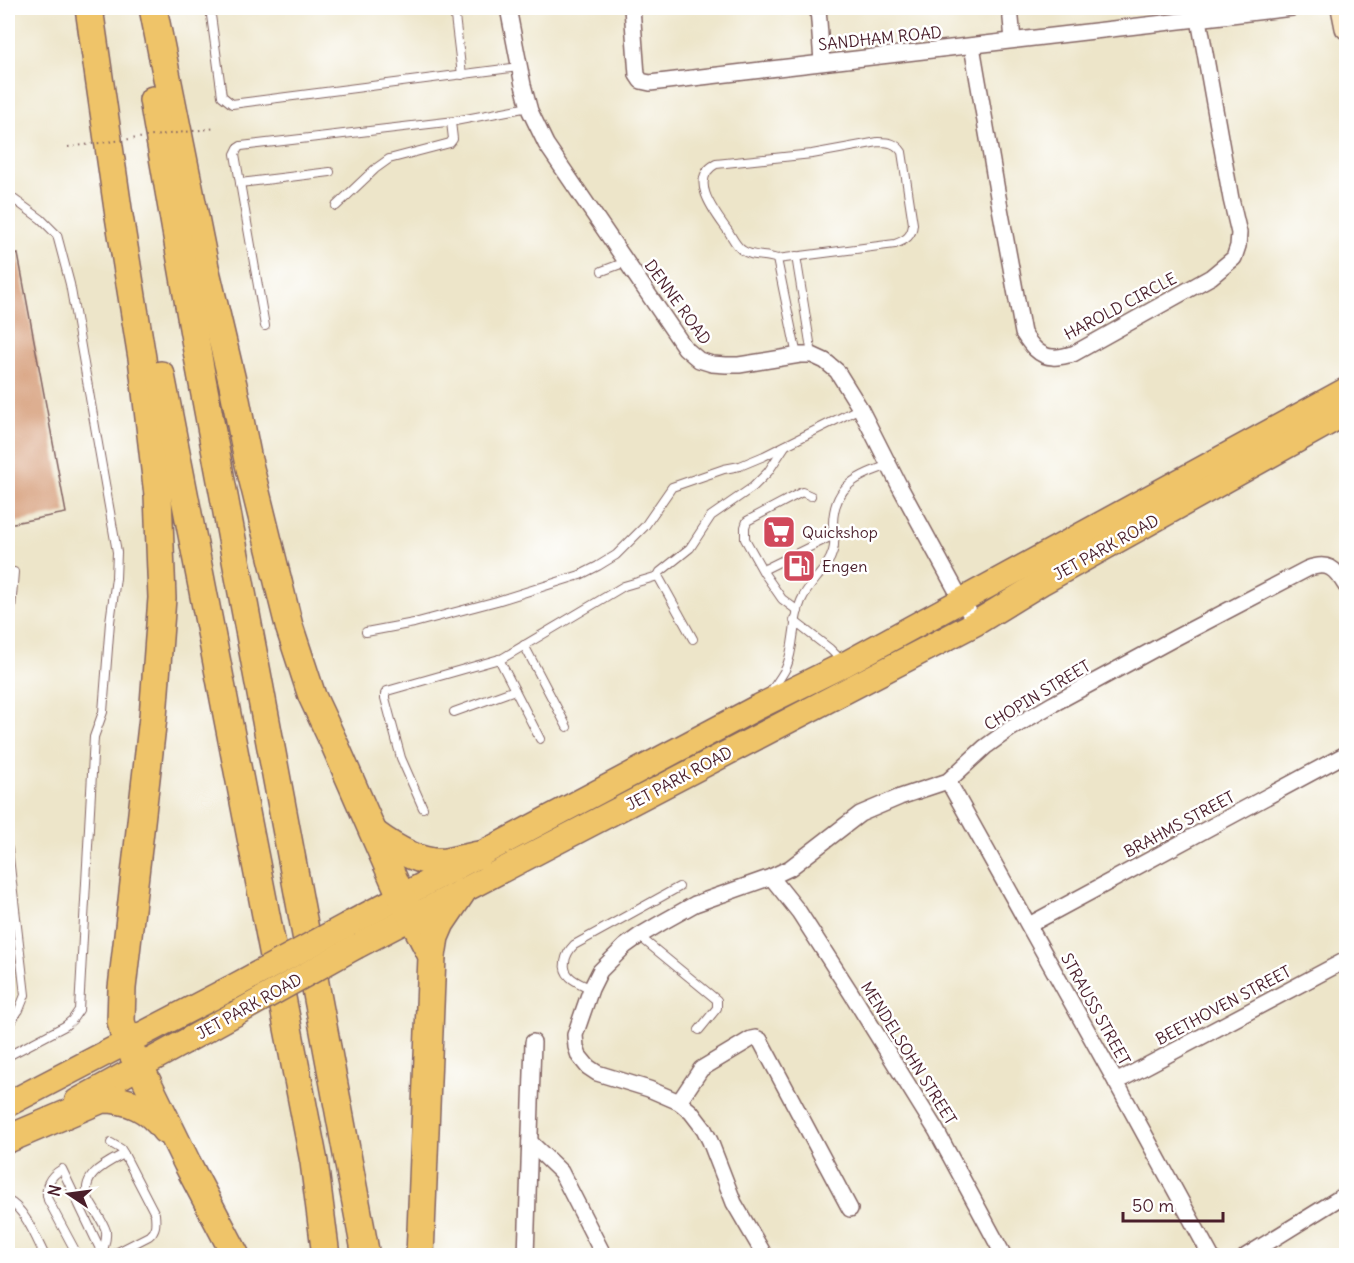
<svg xmlns="http://www.w3.org/2000/svg" width="1354" height="1263" font-family="Delius,sans-serif">
<style>
.building{fill:#d39670}
.lines{fill:none;stroke-linecap:round;stroke-linejoin:round}
.lane-casing{stroke:#836462;stroke-width:10}
.street-casing{stroke:#836462;stroke-width:18}
.secondary-casing{stroke:#836462;stroke-width:24}
.primary-casing{stroke:#836462;stroke-width:27}
.highway-casing{stroke:#836462;stroke-width:30}
.lane{stroke:#fff;stroke-width:8}
.street{stroke:#fff;stroke-width:15}
.secondary{stroke:#f9e7c3;stroke-width:21}
.primary{stroke:#efc469;stroke-width:24}
.highway{stroke:#efc469;stroke-width:27}
.primary-bridge-casing{stroke:#836462;stroke-width:27;stroke-linecap:butt}
.path-bridge{stroke:#836462;stroke-width:2;stroke-dasharray:1.5 4.5;stroke-linecap:butt}
.primary-bridge{stroke:#efc469;stroke-width:24}
.labels{text-anchor:middle;dominant-baseline:central;stroke-width:5;stroke-linejoin:round;paint-order:stroke}
.street-label{font-size:16px;fill:#4a1f2b;stroke:#fff}
.poi-label{font-size:16px;fill:#4a1f2b;stroke:#fff;text-anchor:start}
</style>
<rect width="100%" height="100%" fill="#fff"/>
<filter id="ink" filterUnits="userSpaceOnUse"><feTurbulence type="fractalNoise" baseFrequency=".0167" numOctaves="2"/><feDisplacementMap in="SourceGraphic" scale="12" xChannelSelector="R" yChannelSelector="G"/><feConvolveMatrix kernelMatrix="1 2 1 2 8 2 1 2 1" color-interpolation-filters="sRGB"/></filter>
<filter id="wash" filterUnits="userSpaceOnUse"><feTurbulence type="fractalNoise" baseFrequency=".008" numOctaves="4" result="noise"/><feDisplacementMap in="SourceGraphic" scale="24" xChannelSelector="R" yChannelSelector="G"/><feGaussianBlur stdDeviation="1.35" result="paint"/><feColorMatrix in="noise" values="0 0 0 0 0 0 0 0 0 0 0 0 0 0 0 0 0 1.4 0 .05"/><feComposite in="paint" operator="in"/></filter>
<g filter="url(#wash)">
<rect width="100%" height="100%" fill="#ede5c9"/>
<g id="blocks">
<!-- building -->
<path class="building" d="M18,254L66,513L8,524V256Z"/>
</g>
</g>
<g filter="url(#ink)">
<use href="#blocks" fill-opacity="0" stroke="#836462" stroke-width="1.5"/>
<g class="lines">
<!-- lane casing -->
<g class="lane-casing">
<g id="lane">
<path d="M210,8L222,96L232,104L519,67"/>
<path d="M454,8L462,75"/>
<path d="M878,142C889,142 896,143 902,152L913,224C912,236 906,240 895,244L777,259C766,254 753,258 742,250C736,246 732,237 728,231C716,214 687,179 716,164L812,154Z"/>
<path d="M240,183L330,172"/>
<path d="M8,195L41,219L57,235L70,284L117,552L116,578L110,622L103,712L94,737L79,1010L72,1020L65,1026L8,1056"/>
<path d="M336,206L375,169L389,159L450,143L453,139L451,122"/>
<path d="M796,256L812,355"/>
<path d="M777,259L797,356"/>
<path d="M602,271L626,262"/>
<path d="M265,326L235,154L238,148L241,146L455,121L529,107"/>
<path d="M763,570L834,535"/>
<path d="M798,611L782,599L764,573L745,539V527L747,521L802,492L811,496"/>
<path d="M794,621L830,649L841,660"/>
<path d="M366,632L414,623L497,601L580,575L598,566L616,555L645,526L672,487L724,469L740,466L764,456L860,408"/>
<path d="M693,639L658,576L660,572L690,548L711,516L753,487L768,472L785,446"/>
<path d="M8,645L14,572"/>
<path d="M524,645L567,727"/>
<path d="M499,659L540,739"/>
<path d="M771,691C776,684 782,676 786,668C795,647 792,622 801,601C809,582 828,570 833,551C836,542 833,532 833,523C834,485 858,476 889,465"/>
<path d="M454,712L515,690"/>
<path d="M423,808L401,758L385,698V694L387,691L503,658L624,586L658,576"/>
<path d="M8,849L25,995L19,1010L8,1025"/>
<path d="M639,936L717,1000V1008L699,1030"/>
<path d="M591,989C580,983 562,978 565,962C566,954 569,950 574,945L679,887"/>
<path d="M8,1201C24,1207 37,1240 45,1256"/>
<path d="M102,1254C104,1247 107,1239 106,1231C103,1221 95,1211 90,1202C77,1176 107,1163 124,1154"/>
<path d="M78,1256L48,1200C44,1186 50,1176 62,1169L102,1253"/>
<path d="M110,1256L149,1236C156,1230 156,1224 155,1214L124,1154L121,1149L111,1143"/>
</g>
</g>
<!-- street casing -->
<g class="street-casing">
<g id="street">
<path d="M508,8L523,85L530,111L546,144L685,348L699,360L712,364L726,365H739L800,355H812L825,361L837,371L860,408L900,487L962,601L976,623"/>
<path d="M632,8L637,75L641,81L650,83L1292,8"/>
<path d="M818,8L822,62"/>
<path d="M1010,8L1013,40"/>
<path d="M972,46L1000,208L1023,333C1030,344 1039,357 1053,357C1059,358 1067,355 1073,354L1211,277L1234,258L1238,246L1239,233L1231,199L1197,8"/>
<path d="M948,781L1116,1082L1211,1256"/>
<path d="M771,877L799,912L851,993L936,1130L1004,1256"/>
<path d="M1029,925L1346,754"/>
<path d="M1116,1082L1346,960"/>
<path d="M679,1102L701,1069L751,1039L756,1038L760,1040L850,1209"/>
<path d="M530,1142L561,1172L604,1256"/>
<path d="M526,1256L533,1042"/>
<path d="M765,1256L734,1203L710,1141L704,1129L691,1112L679,1102L649,1089L597,1073L588,1067L579,1056L576,1047L575,1035L591,989L600,971L625,946L639,936L661,923L695,904L771,877L790,868L860,814L900,797L948,781L985,747L1010,729L1053,704L1175,638L1307,569C1328,561 1335,568 1346,586"/>
<path d="M1246,1256L1346,1194"/>
</g>
</g>
<!-- secondary casing -->
<g class="secondary-casing">
<path id="secondary" d="M1342,8L1346,28"/>
</g>
<!-- primary casing -->
<g class="primary-casing">
<g id="primary">
<path d="M349,924L758,707L845,664L942,611L1346,390"/>
<path d="M357,946L976,623L1041,583L1346,413"/>
<path d="M77,1101L235,1014"/>
<path d="M8,1104L229,989"/>
</g>
</g>
<!-- highway casing -->
<g class="highway-casing">
<g id="highway">
<path d="M89,8L119,216L142,358L158,495L162,598L153,717L122,988L121,1021L126,1042L140,1067L187,1163L236,1256"/>
<path d="M153,8L205,267L233,385L248,460L289,626L312,696L334,743L401,896L432,956L420,1256"/>
<path d="M153,100L200,368L366,1256"/>
<path d="M161,375L314,1162L326,1256"/>
<path d="M375,834C394,848 421,865 446,862C457,860 468,857 479,855"/>
<path d="M432,956L435,937L441,923L462,892"/>
<path d="M8,1139L102,1099C129,1099 149,1108 165,1130"/>
</g>
</g>
<!-- lane -->
<use href="#lane" class="lane"/>
<!-- street -->
<use href="#street" class="street"/>
<!-- secondary -->
<use href="#secondary" class="secondary"/>
<!-- primary -->
<use href="#primary" class="primary"/>
<!-- highway -->
<use href="#highway" class="highway"/>
<!-- primary-bridge casing -->
<g class="primary-bridge-casing">
<g id="primary-bridge">
<path d="M229,989L349,924"/>
<path d="M235,1014L357,946"/>
</g>
</g>
<!-- path-bridge -->
<path class="path-bridge" d="M68,147L216,128"/>
<!-- primary-bridge -->
<use href="#primary-bridge" class="primary-bridge"/>
</g>
</g>
<!-- icons -->
<defs>
<g id="supermarket-square" transform="scale(1.725)"><rect x="-9" y="-9" width="18" height="18" rx="4" fill="#d1495b" stroke="#fff"/><path d="M-6-5.5h2.5l.6 2H6L4.5 2H-2.5L-4.4-4H-6ZM-1.5 3.2a1.3 1.3 0 1 0 .1 0ZM3 3.2a1.3 1.3 0 1 0 .1 0Z" fill="#fff"/></g>
<g id="fuel-square" transform="scale(1.725)"><rect x="-9" y="-9" width="18" height="18" rx="4" fill="#d1495b" stroke="#fff"/><path d="M-5.5-6h7V0h2V4h1.3V-2.5L3-4.5l.8-.8L6-3V5H2.5V1h-1V6h-7ZM-4.2-4.7v3.2H.2V-4.7Z" fill="#fff"/></g>
</defs>
<g fill-rule="evenodd">
<use href="#supermarket-square" x="779" y="532"/>
<use href="#fuel-square" x="799" y="566"/>
</g>
<g class="labels">
<!-- street labels -->
<g class="street-label">
<text transform="translate(880 38) rotate(-6)">SANDHAM ROAD</text>
<text transform="translate(678 302) rotate(54)">DENNE ROAD</text>
<text transform="translate(1120 306) rotate(-28)">HAROLD CIRCLE</text>
<text transform="translate(1106 547) rotate(-29)">JET PARK ROAD</text>
<text transform="translate(1037 695) rotate(-31)">CHOPIN STREET</text>
<text transform="translate(679 778) rotate(-28)">JET PARK ROAD</text>
<text transform="translate(1179 824) rotate(-28)">BRAHMS STREET</text>
<text transform="translate(1223 1005) rotate(-28)">BEETHOVEN STREET</text>
<text transform="translate(249 1006) rotate(-29)">JET PARK ROAD</text>
<text transform="translate(1096 1009) rotate(61)">STRAUSS STREET</text>
<text transform="translate(909 1053) rotate(58)">MENDELSOHN STREET</text>
</g>
<!-- poi labels -->
<g class="poi-label">
<text x="802" y="532">Quickshop</text>
<text x="822" y="566">Engen</text>
</g>
</g>
<!-- margin -->
<rect width="1354" height="1263" fill="none" stroke="#fff" stroke-width="30"/>
<!-- north arrow -->
<g transform="translate(69 1194) rotate(283)" stroke="#ffffff" stroke-width="4.5" paint-order="stroke">
<path d="M0-4.5L10 22L0 15L-10 22Z" fill="#4a1f2b"/>
<text y="-9" font-size="16" font-weight="bold" text-anchor="middle" fill="#4a1f2b">N</text>
</g>
<!-- scale -->
<path d="M1123 1212v9h100v-9" fill="none" stroke="#4a1f2b" stroke-width="3"/>
<text x="1132" y="1212" font-size="18" fill="#4a1f2b" stroke="#ffffff" stroke-width="4.5" paint-order="stroke">50 m</text>
</svg>
